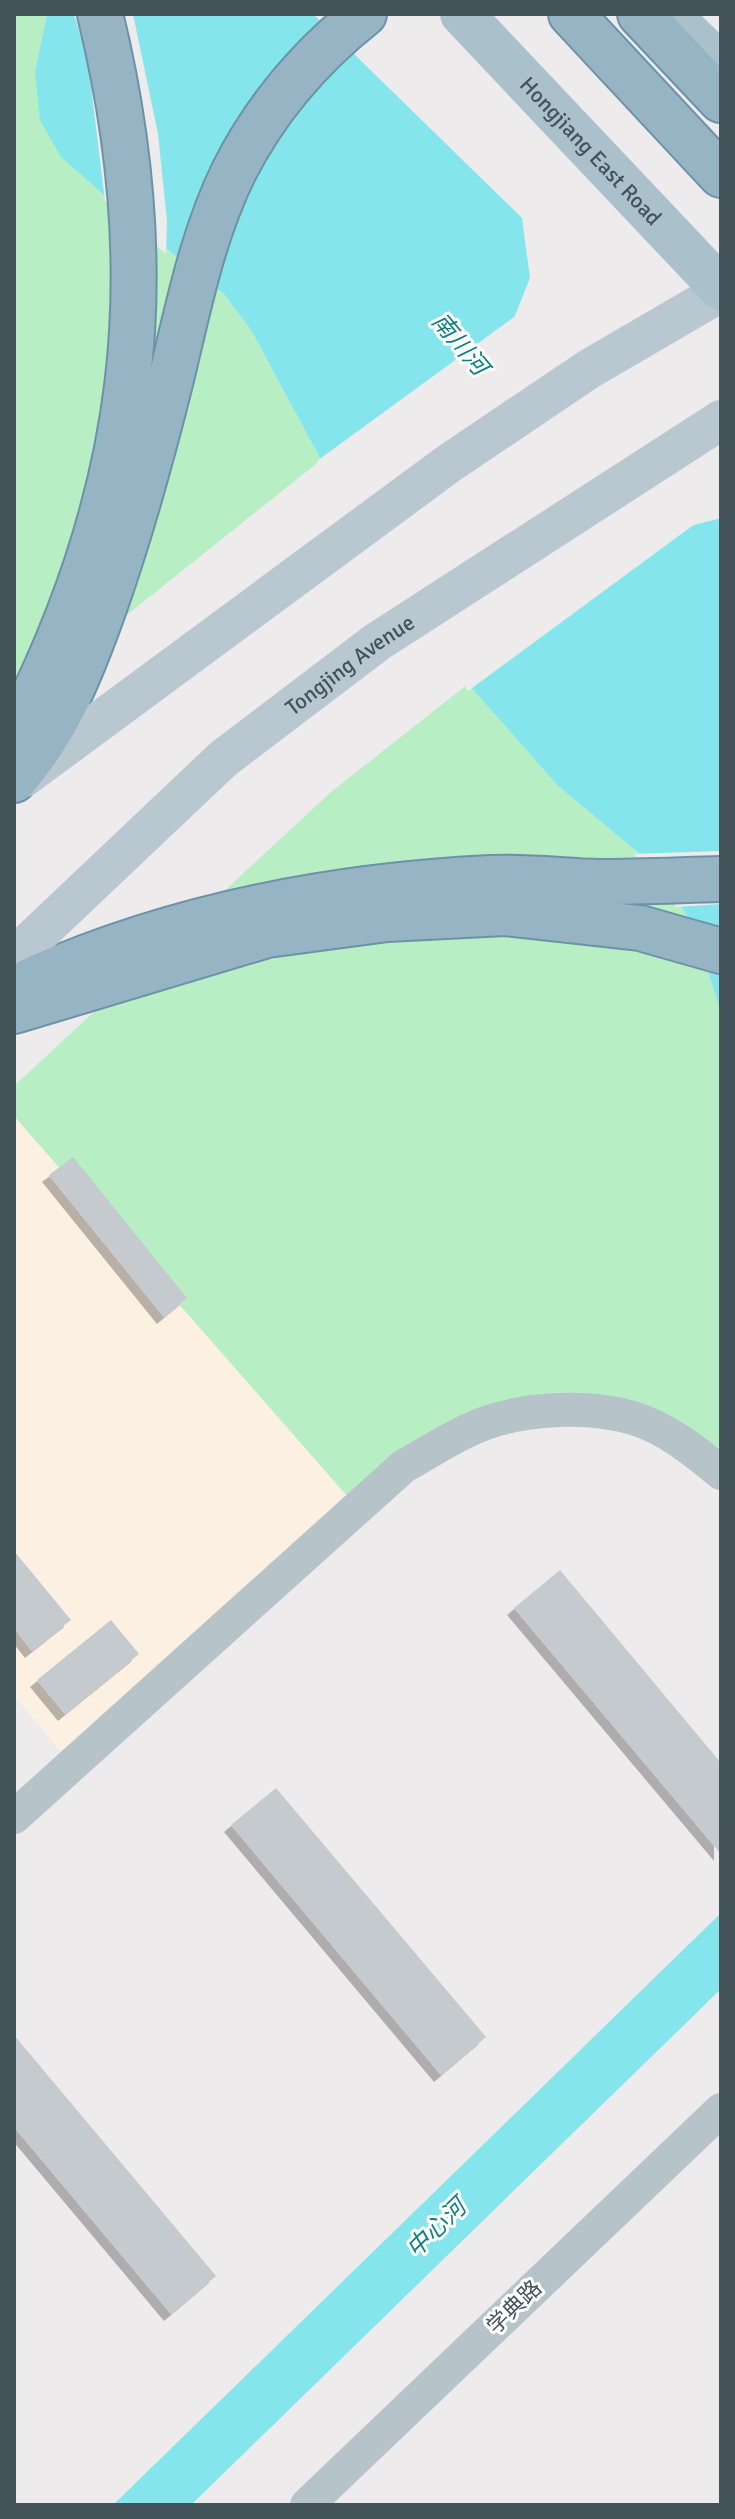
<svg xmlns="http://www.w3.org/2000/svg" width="735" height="2519" font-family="Signika,'Noto Sans SC',sans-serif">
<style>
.commercial{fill:#fbf0e2}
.green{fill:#b7eec4}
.water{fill:#84e6ec}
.pier{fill:#eeebec}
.building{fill:#c5cacf;filter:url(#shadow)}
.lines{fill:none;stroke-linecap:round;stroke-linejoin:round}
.trunk-casing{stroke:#6d92a7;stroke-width:48}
.tertiary{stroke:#b6c3c9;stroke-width:34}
.secondary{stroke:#b8c7d0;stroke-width:40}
.primary{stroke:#aac0cb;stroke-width:44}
.trunk{stroke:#96b4c4;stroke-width:44}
.labels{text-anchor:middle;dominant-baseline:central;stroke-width:6;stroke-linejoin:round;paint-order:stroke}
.street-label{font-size:22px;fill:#445259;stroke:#fff}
.water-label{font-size:24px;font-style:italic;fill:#0c7f87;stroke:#fff}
</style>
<defs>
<filter id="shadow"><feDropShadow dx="-7" dy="7" stdDeviation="0" flood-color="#0004"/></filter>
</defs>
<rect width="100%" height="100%" fill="#eeebec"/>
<!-- commercial -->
<path class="commercial" d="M14,1116L348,1497L63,1754L14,1696Z"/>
<!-- green -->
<g class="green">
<path d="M14,14H47L35,72L153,238L224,294L251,330L321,460L14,705Z"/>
<path d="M468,684L558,786L653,865L694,926L721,1013V1459L544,1398L348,1497L14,1116V1086L331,792Z"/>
</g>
<!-- water -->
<g class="water">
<path d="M47,14H313L522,218L530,278L514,318L674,535L694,525L721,518V1013L694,926L653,865L558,786L468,684L321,460L251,330L224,294L153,238L61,157L40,120L35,72Z"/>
<path d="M721,1913V1989L191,2505H113Z"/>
</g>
<!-- pier -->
<g class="pier">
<path d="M74,14H133L158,134L167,221L166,254L105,201L88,62Z"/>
<path d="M521,312L518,318L676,530L699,521L468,691L317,461Z"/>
<path d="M721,851V904L676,907L650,868L633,854Z"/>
</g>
<!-- building -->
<g class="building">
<path d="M73,1157L187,1298L164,1317L49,1175Z"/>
<path d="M14,1551L71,1620L32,1651L14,1628Z"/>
<path d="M560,1570L721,1763V1854L514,1608Z"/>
<path d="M111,1620L139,1654L65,1714L37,1680Z"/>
<path d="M276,1788L486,2037L441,2075L231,1825Z"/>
<path d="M14,2035L216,2276L171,2314L14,2127Z"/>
</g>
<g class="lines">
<!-- trunk casing -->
<g class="trunk-casing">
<g id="trunk">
<path d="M571,14L721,175"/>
<path d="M640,14L721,100"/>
<path d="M14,735C138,496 164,275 100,14"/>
<path d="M14,780C59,728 82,670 105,605C131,531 152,455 171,379C188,309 202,236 234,171C265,110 311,56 364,14"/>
<path d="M31,980C177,915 331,886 490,878C526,876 563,881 600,882C640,882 681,880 721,879"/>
<path d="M14,1011L267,935L387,919L505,913L640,928L721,951"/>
</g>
</g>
<!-- tertiary -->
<g class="tertiary">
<path d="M14,1817L404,1466C426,1454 447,1440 469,1430C514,1408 584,1404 633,1418C666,1428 695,1451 721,1473"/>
<path d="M307,2505L721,2110"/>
</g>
<!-- secondary -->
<g class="secondary">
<path d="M24,777L448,464L589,369L721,292"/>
<path id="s1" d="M14,957L223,759L377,642L721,420"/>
</g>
<!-- primary -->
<g class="primary">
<path id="s2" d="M462,14L721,288"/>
<path d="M668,14L721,65"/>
</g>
<!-- trunk -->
<use href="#trunk" class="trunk"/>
</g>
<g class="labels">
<!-- street labels -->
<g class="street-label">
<text stroke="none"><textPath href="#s2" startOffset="188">Hongjiang East Road</textPath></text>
<text stroke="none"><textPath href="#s1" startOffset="446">Tongjing Avenue</textPath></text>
<text transform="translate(514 2307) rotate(-44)">学典路</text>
</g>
<!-- water labels -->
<g class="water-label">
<text transform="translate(460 344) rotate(50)">南川河</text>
<text transform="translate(436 2228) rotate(-44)">中心河</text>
</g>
</g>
<!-- border -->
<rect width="735" height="2519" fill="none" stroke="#445259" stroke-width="32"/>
</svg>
